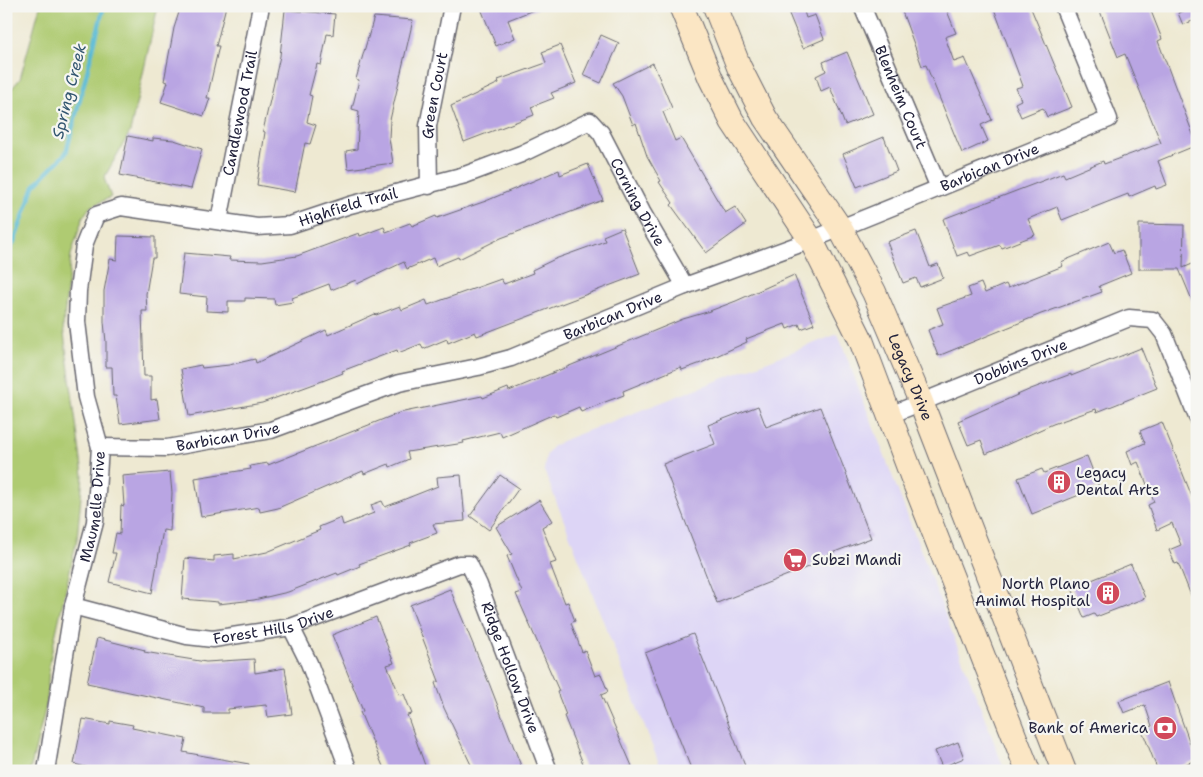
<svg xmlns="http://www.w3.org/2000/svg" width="1203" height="777" font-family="'Shantell Sans',sans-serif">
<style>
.built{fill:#ddd5f6}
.green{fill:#afcb72;stroke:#687656}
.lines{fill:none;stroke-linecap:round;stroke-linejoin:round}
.stream{stroke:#56b9d4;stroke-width:4.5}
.building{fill:#b9a5e3}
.minor-casing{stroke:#696870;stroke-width:19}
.secondary-casing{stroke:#696870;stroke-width:26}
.minor{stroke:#fff;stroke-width:16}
.secondary{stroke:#fbe6c4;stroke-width:24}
.labels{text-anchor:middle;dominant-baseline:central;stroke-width:4.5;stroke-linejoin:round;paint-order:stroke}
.street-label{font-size:15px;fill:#22223b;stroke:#f6f6f2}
.poi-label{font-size:15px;fill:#22223b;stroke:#f6f6f2;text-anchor:start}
.water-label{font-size:16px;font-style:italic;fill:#345771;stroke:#f6f6f2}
</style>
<rect width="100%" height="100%" fill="#f6f6f2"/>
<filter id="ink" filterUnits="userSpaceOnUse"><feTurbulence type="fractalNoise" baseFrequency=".02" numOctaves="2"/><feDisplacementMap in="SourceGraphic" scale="10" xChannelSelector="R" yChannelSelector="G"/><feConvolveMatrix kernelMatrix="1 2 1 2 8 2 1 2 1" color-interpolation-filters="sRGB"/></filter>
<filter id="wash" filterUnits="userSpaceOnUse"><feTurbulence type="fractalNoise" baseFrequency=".0096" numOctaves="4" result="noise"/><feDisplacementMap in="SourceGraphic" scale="20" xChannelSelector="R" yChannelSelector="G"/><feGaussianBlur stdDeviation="1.12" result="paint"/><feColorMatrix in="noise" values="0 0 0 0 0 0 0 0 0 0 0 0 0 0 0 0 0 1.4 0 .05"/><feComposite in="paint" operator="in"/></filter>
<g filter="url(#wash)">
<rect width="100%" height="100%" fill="#eee9d2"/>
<!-- built -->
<path class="built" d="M838,334L1005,771H662L544,470L546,456L552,447L564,440Z"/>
<!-- green -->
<path class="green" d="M40,6H158L130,132L104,178L111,197L90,207L83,217L71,255L63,326L83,475L77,539L49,664L47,702L30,771H6V95L20,79Z"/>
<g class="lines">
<!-- stream -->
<path class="stream" d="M6,256L14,242L34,186L66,153L104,6"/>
</g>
<g id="blocks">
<!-- building -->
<g class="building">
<path d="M181,6H226L216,46H219L207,98H210L204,116L161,102L168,82L164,81L174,28Z"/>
<path d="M480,6H541V7L508,20L515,38L496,46Z"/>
<path d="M900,6H945L956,33L945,37L954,62L965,58L992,120L981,125L988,141L962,153L926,65L922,66Z"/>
<path d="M993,6H1030L1072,107L1047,117L1043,108L1021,117L1015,103L1021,100L1016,88L1023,86Z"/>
<path d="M1098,6H1149L1162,39L1158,41L1197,145L1158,161L1167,185L1156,189L1155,186L1129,197L1128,194L1062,220L1057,207L1028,219L1035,235L1002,248L1000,245L970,256L968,252L957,256L943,219L1063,173L1065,177L1103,161L1104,164L1161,143L1125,54L1118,57Z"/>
<path d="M1194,6H1197V19L1183,25L1178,13Z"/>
<path d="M803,8L806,18L815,15L824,39L803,48L789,14Z"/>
<path d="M285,10L335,14L333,35L327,34L321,65L317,64L309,95L312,96L307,122L316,125L310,144L305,143L295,192L257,185L265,132L263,131L280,56Z"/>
<path d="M374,17L413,20L390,120L389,138L393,163L348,169L346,151L357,149L359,111L352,109L359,80L356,79Z"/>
<path d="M601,35L619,43L601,83L583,75Z"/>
<path d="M560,45L576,83L551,93L554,98L531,107L534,115L464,142L451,106L499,83L498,80L546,63L542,52Z"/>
<path d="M847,52L873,114L845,125L830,87L821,91L816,76L826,71L823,62Z"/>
<path d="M653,63L672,108L663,112L675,141L681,138L725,213L735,207L746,224L706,253L671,205L673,203L659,182L661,181L647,156L636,123L633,125L622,96L613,83Z"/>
<path d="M128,136L153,141V138L174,140L202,149L191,189L120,175Z"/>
<path d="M884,137L897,171L857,187L843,154Z"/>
<path d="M588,164L603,200L501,238L459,259L458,257L436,266L433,258L407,269L404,262L357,284L356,280L331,290L329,284L292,298L293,302L275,305L274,299L245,298V301H228V312L206,311L207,297L179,294L184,253L230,257L229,260L262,261L297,256L359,233L360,236L384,227L386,232L410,223L412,226L436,216L437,218L486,201L559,170L560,175Z"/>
<path d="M1139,224L1184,225L1183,268L1197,262V312L1179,269H1139Z"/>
<path d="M622,228L640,274L477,336L475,332L448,343L447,339L423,349L421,344L398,353L397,350L342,371L343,373L325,380L262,403L189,416L181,369L201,365L202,368L229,365L255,359L256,363L326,330L328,335L375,314L376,315L400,306L402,310L426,300L428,305L501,279L504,284L533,273L532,270L555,259L605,241L603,236Z"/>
<path d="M916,231L930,267L938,264L943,278L920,287L916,278L903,283L887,242Z"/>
<path d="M118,236L155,237V258H152L146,294L147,311H142L144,376H151V400L157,399L160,419L120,424L116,396H113L112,367H106V342L104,322V291L110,259L117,260Z"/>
<path d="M1109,242L1114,253L1122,250L1131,273L1099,286L1102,292L1041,314L938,356L928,330L943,324L937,308L971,296L968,288L981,283L985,293L1006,284L1008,288L1063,266L1061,262Z"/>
<path d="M794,275L814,324L801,329L799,324L787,329L785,324L746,339L747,342L701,363L682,370L681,367L623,391L624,395L605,402L581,412L579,407L556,417L554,414L502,437L500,432L463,441L464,443L407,452L409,459L390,467L389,464L364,474L363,471L278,508L260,512L259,507L201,517L195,478L251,469L250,466L268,463V465L399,413L482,396L483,398L508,388L509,391L683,319L707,312L736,301Z"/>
<path d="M1141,348L1157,388L1097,412L1096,409L1053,424L986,454L981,440L968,445L958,421L1031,389L1071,374V376Z"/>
<path d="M758,406L766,427L820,407L871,538L816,559L818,563L717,603L663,464L715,444L708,425Z"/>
<path d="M1162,422L1197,509L1196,608L1178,563L1175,564L1169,550L1181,545L1172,523L1157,530L1148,505L1154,502L1138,462L1132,465L1127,451L1145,443L1140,431Z"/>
<path d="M1087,456L1099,487L1032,514L1018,478L1042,469L1044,473Z"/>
<path d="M170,472L172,493L170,531L163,530L152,593L109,582L116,553H112L116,533L120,534L121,505L124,506L122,476Z"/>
<path d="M461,475L465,521L433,524L437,533L410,543L411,545L359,564L360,566L338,575L337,573L288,592L254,600L218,604V602L182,599L185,558L214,561V556L234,554V559L267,552L320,530L319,527L341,518L343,525L374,513L371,505L382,501L385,507L438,486L437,477Z"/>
<path d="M500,475L519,488L489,530L470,516Z"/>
<path d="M539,500L552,521L542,527L556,562L550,564L565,603L568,602L575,621L571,623L582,652L585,650L595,676L601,674L608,692L601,695L632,766L621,771H586L564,716L566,715L557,692L559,691L516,594L522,592L507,556L512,554L496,527Z"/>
<path d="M1131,564L1145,598L1096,617L1094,614L1084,618L1072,588Z"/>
<path d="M450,589L489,683L523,771H474L444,708L435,683L439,681L410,605Z"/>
<path d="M376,617L394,663L387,665L400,696L404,694L412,714L407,715L427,771H385L360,712L363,711L332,635Z"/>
<path d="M693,634L747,771H692L645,653Z"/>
<path d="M97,638L145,650L144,652L206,662L254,659L255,673L285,668L292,714L268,717L266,705L228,709V713H204V708L87,683Z"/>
<path d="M1168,682L1196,760L1167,771H1158L1142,730L1152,726L1145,705L1124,713L1119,701Z"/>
<path d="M83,719L110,724V721L133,725L132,728L186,739L183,752L249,764L248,771H101L74,764Z"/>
<path d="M958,742L964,758L942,767L935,751Z"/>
</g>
</g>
</g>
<g filter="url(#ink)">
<use href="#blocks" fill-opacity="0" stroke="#696870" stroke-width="1"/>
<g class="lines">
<!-- minor casing -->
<g class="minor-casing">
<g id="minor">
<path id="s1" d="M862,6L939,188"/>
<path id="s2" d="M429,186L428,126L452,6"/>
<path id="s3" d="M219,221L261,6"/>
<path id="s4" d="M890,415L1129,318L1153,320L1164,334L1197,417"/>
<path id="s5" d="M100,447L167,448L271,430L399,383L478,367L511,358L685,286L811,240L1109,119L1063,6"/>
<path id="s6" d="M73,606L187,636L213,639L291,627L459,564H469L479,585L549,771"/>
<path d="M291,627L309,663L349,771"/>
<path id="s7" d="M46,771L73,606L95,522L100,447L86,397L77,322L78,291L84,245L96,215L121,207L257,227L290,225L350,205L465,175L521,154L590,121L601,133L642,212L685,286"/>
</g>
</g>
<!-- secondary casing -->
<g class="secondary-casing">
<g id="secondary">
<path d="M681,6L711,79L732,121L811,240L861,340L912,476L1028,771"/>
<path id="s8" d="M715,6L739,67L765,118L840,228L874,292L921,402L1064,771"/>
</g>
</g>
<!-- minor -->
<use href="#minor" class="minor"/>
<!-- secondary -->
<use href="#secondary" class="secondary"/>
</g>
</g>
<!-- icons -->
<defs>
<g id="building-disc" transform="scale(1.25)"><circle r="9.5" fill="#d1495b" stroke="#f6f6f2"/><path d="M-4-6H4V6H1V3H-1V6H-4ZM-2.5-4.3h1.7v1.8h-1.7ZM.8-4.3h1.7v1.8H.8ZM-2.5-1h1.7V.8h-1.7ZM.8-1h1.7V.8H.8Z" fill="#fff"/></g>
<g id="supermarket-disc" transform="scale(1.25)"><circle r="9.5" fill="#d1495b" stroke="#f6f6f2"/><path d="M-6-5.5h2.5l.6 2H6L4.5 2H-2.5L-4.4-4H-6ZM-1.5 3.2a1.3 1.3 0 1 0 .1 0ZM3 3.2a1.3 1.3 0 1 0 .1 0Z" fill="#fff"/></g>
<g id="bank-disc" transform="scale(1.25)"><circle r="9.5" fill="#d1495b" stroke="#f6f6f2"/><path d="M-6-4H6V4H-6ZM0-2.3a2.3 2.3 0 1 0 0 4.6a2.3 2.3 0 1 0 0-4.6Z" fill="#fff"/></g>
</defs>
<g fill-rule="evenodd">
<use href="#building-disc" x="1059" y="482"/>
<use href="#supermarket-disc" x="795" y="560"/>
<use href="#building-disc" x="1108" y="593"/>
<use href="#bank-disc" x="1165" y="728"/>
</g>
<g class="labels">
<!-- street labels -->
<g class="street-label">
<text stroke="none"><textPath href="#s2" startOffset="91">Green Court</textPath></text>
<text stroke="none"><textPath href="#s1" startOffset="99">Blenheim Court</textPath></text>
<text stroke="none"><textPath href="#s3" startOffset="110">Candlewood Trail</textPath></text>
<text stroke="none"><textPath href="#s5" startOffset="939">Barbican Drive</textPath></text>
<text stroke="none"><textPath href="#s7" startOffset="1176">Corning Drive</textPath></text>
<text stroke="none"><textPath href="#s7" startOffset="824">Highfield Trail</textPath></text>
<text stroke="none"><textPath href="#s5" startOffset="534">Barbican Drive</textPath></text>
<text stroke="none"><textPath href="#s4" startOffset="141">Dobbins Drive</textPath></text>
<text stroke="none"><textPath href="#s8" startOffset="421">Legacy Drive</textPath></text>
<text stroke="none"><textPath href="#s5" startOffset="129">Barbican Drive</textPath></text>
<text stroke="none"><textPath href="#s7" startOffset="269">Maumelle Drive</textPath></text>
<text stroke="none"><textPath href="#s6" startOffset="206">Forest Hills Drive</textPath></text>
<text stroke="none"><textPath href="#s6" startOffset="524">Ridge Hollow Drive</textPath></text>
</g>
<!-- poi labels -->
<g class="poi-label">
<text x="1076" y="473">Legacy<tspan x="1076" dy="17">Dental Arts</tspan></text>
<text x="812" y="560">Subzi Mandi</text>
<text x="1090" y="584" text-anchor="end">North Plano<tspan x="1090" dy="17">Animal Hospital</tspan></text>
<text x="1148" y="728" text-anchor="end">Bank of America</text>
</g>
<!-- water labels -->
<g class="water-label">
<text transform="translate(69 91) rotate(-76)">Spring Creek</text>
</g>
</g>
<!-- margin -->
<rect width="1203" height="777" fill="none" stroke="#f6f6f2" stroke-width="25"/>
</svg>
